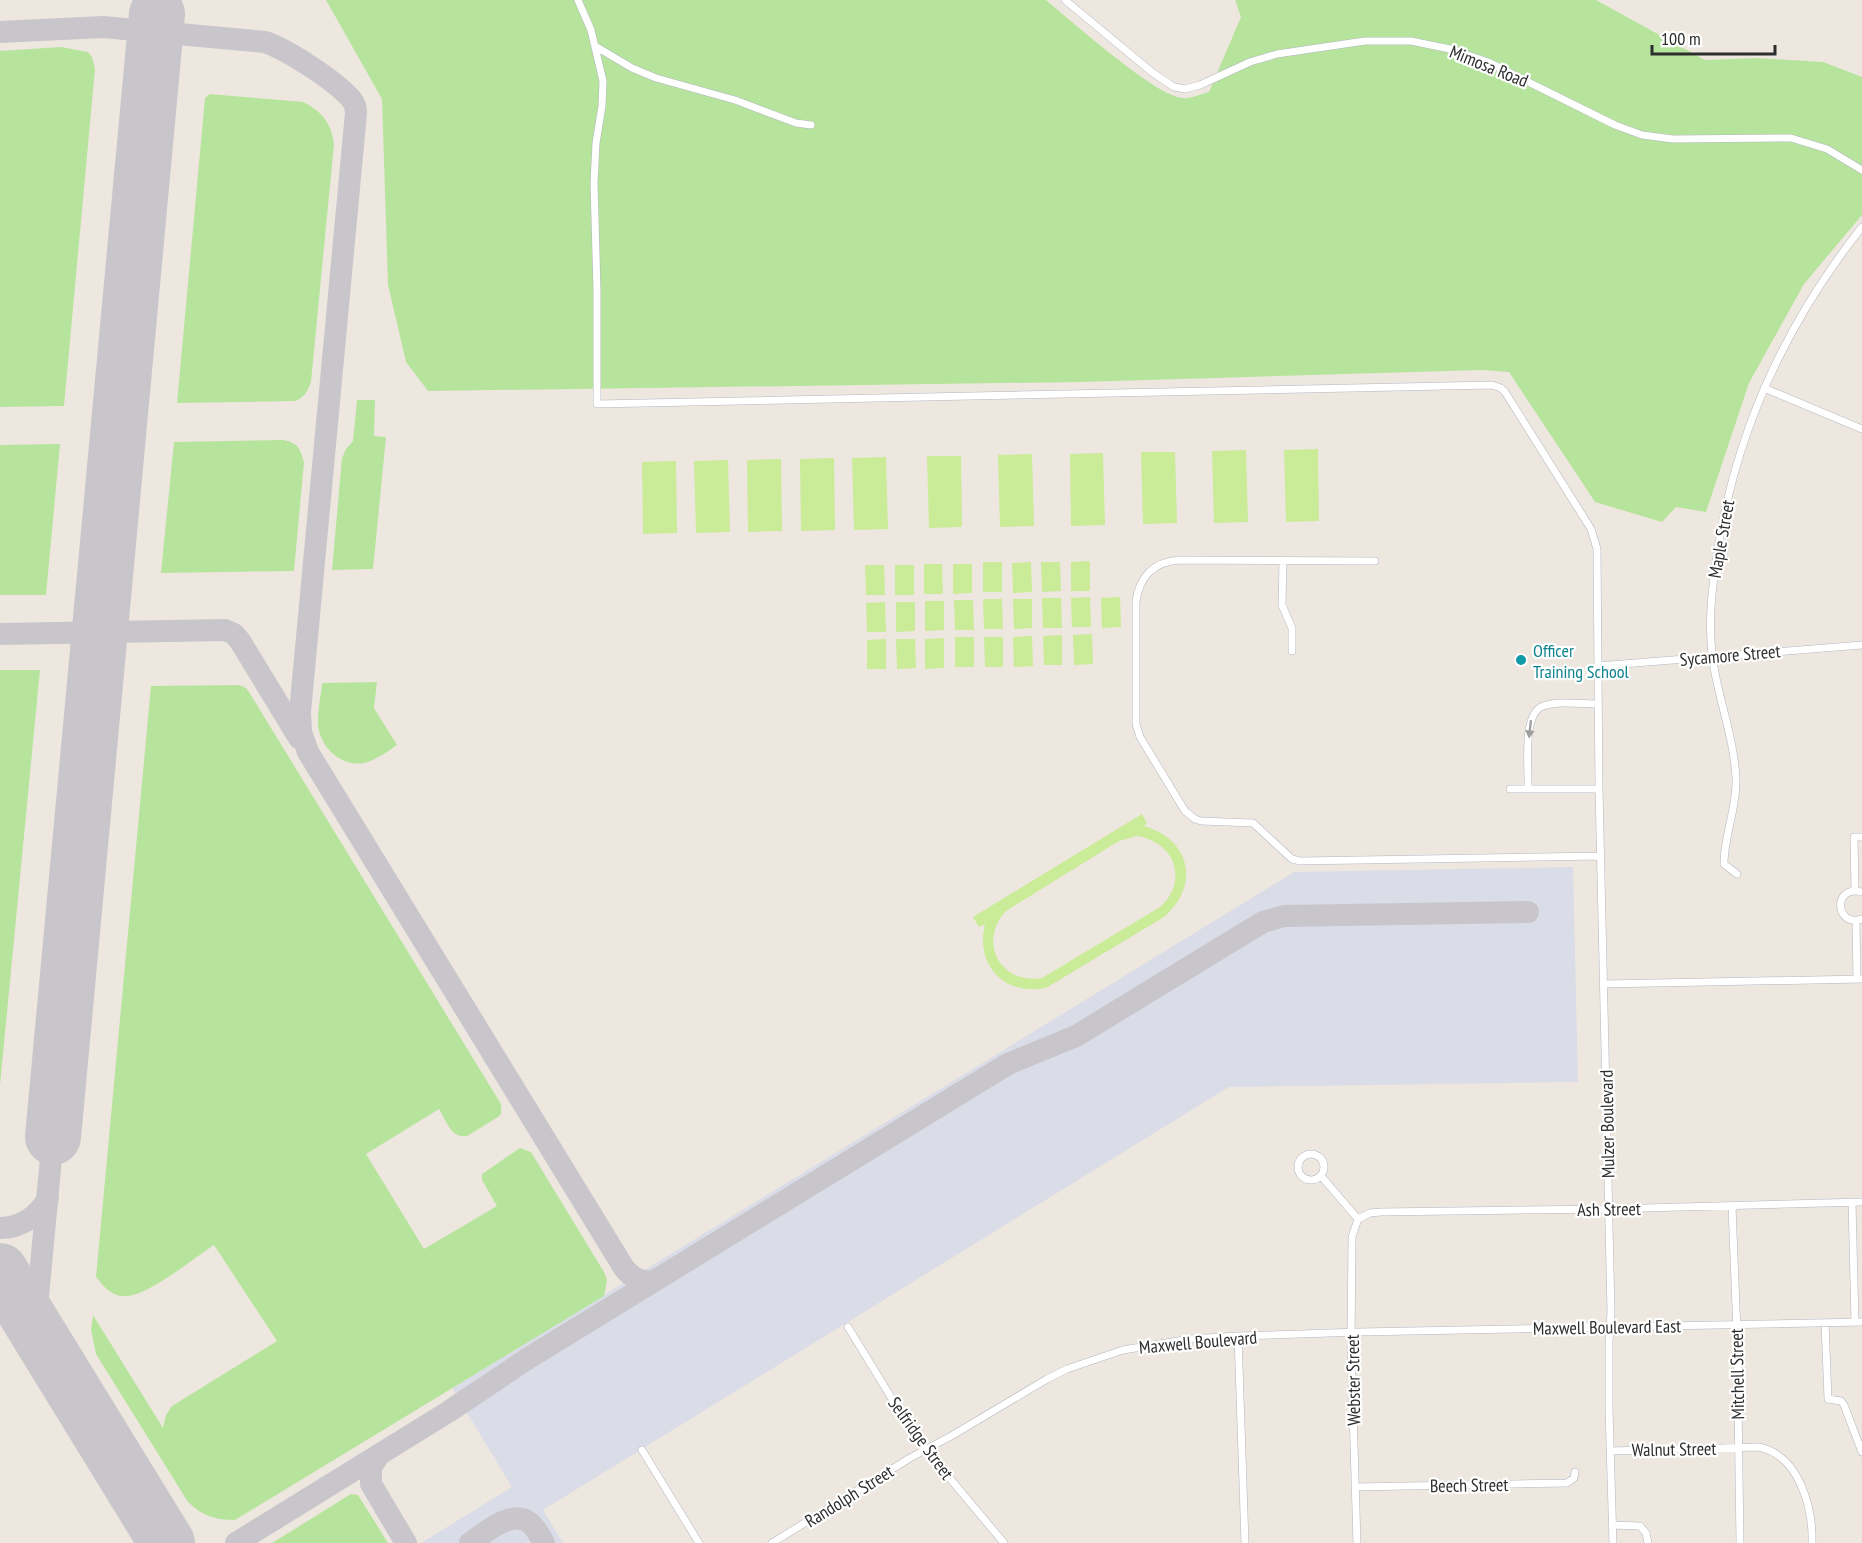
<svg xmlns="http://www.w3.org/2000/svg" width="1862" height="1543" font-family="'PT Sans Narrow',sans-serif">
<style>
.airport{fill:#dadde7}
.green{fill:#b7e49c}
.pitch{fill:#caeb98;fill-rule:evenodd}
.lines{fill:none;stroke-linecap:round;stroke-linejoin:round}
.taxiway{stroke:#c8c6cb;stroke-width:22}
.runway{stroke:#c8c6cb;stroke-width:56}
.minor-casing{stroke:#b3b6c0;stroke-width:8}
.minor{stroke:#fff;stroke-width:7}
.oneway{fill:#a0a0a0}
.culture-dot{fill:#0f9aa8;stroke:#fff;stroke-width:2}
.labels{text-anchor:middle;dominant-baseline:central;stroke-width:4.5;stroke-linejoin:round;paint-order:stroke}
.street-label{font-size:18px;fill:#2d2d2d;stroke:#fff}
.culture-label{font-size:18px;fill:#0d838f;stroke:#fff;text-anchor:start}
</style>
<rect width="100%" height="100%" fill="#eee7df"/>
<path class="airport" d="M 1573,867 L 1578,1082 L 1229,1087 L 543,1510 L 563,1543 L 421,1543 L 512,1487 L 452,1388 L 1294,872 Z"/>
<path class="green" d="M 326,0 L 1046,0 C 1070,20 1156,96 1182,98 C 1190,99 1201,94 1209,92 L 1241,17 L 1235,0 L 1596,0 L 1705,60 L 1756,58 L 1823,62 L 1862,77 L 1862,215 L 1804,284 L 1749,383 L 1706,512 L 1676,507 L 1662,522 L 1595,502 L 1509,372 L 1482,370 L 1081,382 L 428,391 L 406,362 L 388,285 L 382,99 Z
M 61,47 L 88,52 L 92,57 L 95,69 L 64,406 L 0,407 L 0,51 Z
M 210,94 L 303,102 C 322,111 331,123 334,144 L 311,382 C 307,392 305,397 295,401 L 177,403 L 205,98 Z
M 357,400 L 375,400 L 374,436 L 386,437 L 373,569 L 332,570 L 342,458 L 346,449 L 353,441 Z
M 283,440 C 299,443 300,449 304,462 L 294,571 L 161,573 L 174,442 Z
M 60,444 L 46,595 L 0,595 L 0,445 Z
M 0,670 L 40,670 L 0,1085 Z
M 377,682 L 374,708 L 397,745 C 387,752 376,760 364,763 C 341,767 321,748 318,726 C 317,712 321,697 322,683 Z
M 239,685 L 246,688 L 249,692 L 501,1104 L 501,1114 L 498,1117 L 467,1136 C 451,1139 446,1120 439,1109 L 366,1154 L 424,1249 L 497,1206 L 482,1180 L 482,1174 L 520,1148 L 531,1152 L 604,1272 L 607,1280 L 604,1296 L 235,1520 C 216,1520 202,1516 188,1502 L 96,1354 L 91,1330 L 93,1315 L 163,1428 L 166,1415 L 172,1406 L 277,1341 L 214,1245 C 194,1258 148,1296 126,1296 C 112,1297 104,1287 96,1277 L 151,686 Z
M 351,1494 L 358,1495 L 388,1543 L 272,1543 Z"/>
<path class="pitch" d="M 1318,449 L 1319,521 L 1286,522 L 1284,450 Z
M 1246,450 L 1248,522 L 1214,523 L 1212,451 Z
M 1141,452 L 1175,452 L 1177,523 L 1143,524 Z
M 1103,453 L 1105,525 L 1071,526 L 1070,454 Z
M 1032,454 L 1034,526 L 1000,527 L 998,455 Z
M 927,456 L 961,456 L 962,527 L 929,528 Z
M 886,457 L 888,529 L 854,530 L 852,458 Z
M 834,458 L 835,530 L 801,531 L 800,459 Z
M 781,459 L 782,531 L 748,532 L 747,460 Z
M 728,460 L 730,532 L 696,533 L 694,461 Z
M 676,461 L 677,533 L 643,534 L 642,462 Z
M 1090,561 L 1090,591 L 1071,591 L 1071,562 Z
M 983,562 L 1002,562 L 1002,592 L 983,592 Z
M 1031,562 L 1032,592 L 1013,593 L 1012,563 Z
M 1041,562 L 1060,562 L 1061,591 L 1042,592 Z
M 924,564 L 942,564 L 943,594 L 924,594 Z
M 953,564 L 972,564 L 972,593 L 953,594 Z
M 865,565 L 884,565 L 885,595 L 866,595 Z
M 895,565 L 914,565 L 914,595 L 895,595 Z
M 1090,597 L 1091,627 L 1072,627 L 1071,598 Z
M 1120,597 L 1121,627 L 1102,628 L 1101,598 Z
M 1042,598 L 1061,598 L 1062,628 L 1043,628 Z
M 983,599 L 1002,599 L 1003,629 L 984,629 Z
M 1013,599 L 1032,599 L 1032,628 L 1014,629 Z
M 954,600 L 973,600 L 974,630 L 955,630 Z
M 925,601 L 944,601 L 944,630 L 925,631 Z
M 885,602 L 886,632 L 867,632 L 866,603 Z
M 896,602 L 915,602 L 915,631 L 896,632 Z
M 1092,634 L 1093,664 L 1074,665 L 1073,635 Z
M 1062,635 L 1062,665 L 1044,665 L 1043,636 Z
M 1032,636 L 1033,666 L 1014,667 L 1013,637 Z
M 955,637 L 974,637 L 974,667 L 955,667 Z
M 984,637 L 1003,637 L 1003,667 L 985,667 Z
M 944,638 L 944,668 L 925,669 L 925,639 Z
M 886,639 L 886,669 L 867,669 L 867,640 Z
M 896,639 L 915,639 L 916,668 L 897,669 Z
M 1142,814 L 1147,823 L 1144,826 C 1190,839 1201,885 1164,917 L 1046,988 C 1004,996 975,965 985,924 L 979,927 L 973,917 ZM 1137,836 C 1175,842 1189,881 1160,907 L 1042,978 C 1001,985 977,942 1006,911 L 1119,841 Z"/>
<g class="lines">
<path class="taxiway" d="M 0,32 L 103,27 L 265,42 C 288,50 336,81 352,100 C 355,104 356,108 356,113 L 300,712 L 301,732 L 308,752 L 624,1268 C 631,1277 641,1283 653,1281
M 0,634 L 225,630 L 234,634 L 240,641 L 299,738
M 0,1228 C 21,1228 38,1216 48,1198
M 35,1328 L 53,1137
M 380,1454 L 371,1467 L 371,1484 L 406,1543
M 236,1543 L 448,1412 L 527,1359 L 1008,1064 L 1076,1036 L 1263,922 L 1284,916 L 1528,912
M 470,1543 C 485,1533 512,1508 530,1523 C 536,1528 540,1536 544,1543"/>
<path class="runway" d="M 53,1137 L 157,14
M 0,1271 L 167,1543"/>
<defs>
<path id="minor" d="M 578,0 L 591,30 L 603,81 L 602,106 L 596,143 L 594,183 L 597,290 L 597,404 L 1492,385 L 1501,388 L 1505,392 L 1591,529 L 1597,549 L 1599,789 L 1611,1312 L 1609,1342 L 1609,1409 L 1613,1543
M 1065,0 L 1153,73 L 1174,87 L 1185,89 L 1200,85 L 1250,62 L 1277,54 L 1365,41 L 1411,41 L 1450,49 L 1488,62 L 1615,125 L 1642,135 L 1673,139 L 1791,138 L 1827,149 L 1862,170
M 595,46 L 632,68 L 656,78 L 735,100 L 796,123 L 811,125
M 1764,388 L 1862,429
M 1283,561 L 1282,605 L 1292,628 L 1292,651
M 1375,561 L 1179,560 C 1153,562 1139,577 1136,602 L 1136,724 L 1140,737 L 1185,811 L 1195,819 L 1201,821 L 1253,823 L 1292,859 L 1300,861 L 1601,856
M 1597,666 L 1862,645
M 1510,789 L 1599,789
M 1528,789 C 1529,769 1522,717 1541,707 C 1554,700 1583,704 1598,704
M 1737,874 L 1724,864 C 1724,836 1737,808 1736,779 C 1734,732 1713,687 1711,641 C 1709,612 1713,583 1717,555 C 1735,433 1786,323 1862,227
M 1855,890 L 1854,837 L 1862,837
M 1862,892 C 1832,884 1835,928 1862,919
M 1856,921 L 1857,979
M 1604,984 L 1862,979
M1298 1167a13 13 0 1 1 26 0a13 13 0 1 1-26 0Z
M 1321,1176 L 1358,1219
M 1852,1202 L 1855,1322
M 1732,1206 L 1737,1333 L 1740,1543
M 1358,1219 L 1370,1213 L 1381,1212 L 1609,1209 L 1862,1202
M 1825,1323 L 1828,1399 L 1841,1401 L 1844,1405 L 1862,1452
M 848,1327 L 916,1438 L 1004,1543
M 1238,1336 L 1245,1543
M 642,1450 L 699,1543
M 1610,1451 L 1758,1447 C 1799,1454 1813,1508 1812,1543
M 1355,1487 L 1567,1483 L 1574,1478 L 1575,1472
M 1612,1525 L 1640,1526 L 1646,1533 L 1648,1543
M 772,1543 L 910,1458 L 953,1435 L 1047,1379 L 1067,1369 L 1123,1350 L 1190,1339 L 1238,1336 L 1360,1332 L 1862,1322
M 1357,1543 L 1351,1344 L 1352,1237 L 1358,1219"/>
</defs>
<use href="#minor" class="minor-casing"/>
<use href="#minor" class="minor"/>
</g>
<defs><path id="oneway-solid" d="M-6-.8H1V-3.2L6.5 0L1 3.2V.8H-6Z" transform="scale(1.5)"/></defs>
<use class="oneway" href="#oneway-solid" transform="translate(1530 729) rotate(96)"/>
<circle class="culture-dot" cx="1521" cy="660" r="6"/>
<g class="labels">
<g class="street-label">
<text transform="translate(1489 66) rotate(22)">Mimosa Road</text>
<text transform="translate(1721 539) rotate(-80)">Maple Street</text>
<text transform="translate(1730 655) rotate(-5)">Sycamore Street</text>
<text transform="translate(1607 1124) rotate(-91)">Mulzer Boulevard</text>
<text transform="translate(1609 1209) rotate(-1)">Ash Street</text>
<text transform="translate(1607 1327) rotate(-1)">Maxwell Boulevard East</text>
<text transform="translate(1198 1342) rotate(-5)">Maxwell Boulevard</text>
<text transform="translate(1737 1374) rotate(-91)">Mitchell Street</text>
<text transform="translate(1353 1380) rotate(-91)">Webster Street</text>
<text transform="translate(921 1438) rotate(54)">Selfridge Street</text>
<text transform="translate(1674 1449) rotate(-1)">Walnut Street</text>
<text transform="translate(1469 1485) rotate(-1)">Beech Street</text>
<text transform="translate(849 1496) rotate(-32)">Randolph Street</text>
</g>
<g class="culture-label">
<text x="1533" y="650">Officer<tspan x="1533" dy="21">Training School</tspan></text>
</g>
</g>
<path d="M1652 45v9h123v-9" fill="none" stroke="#2d2d2d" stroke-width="3"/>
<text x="1661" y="45" font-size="18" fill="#2d2d2d" stroke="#ffffff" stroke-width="4.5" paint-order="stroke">100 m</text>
</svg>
